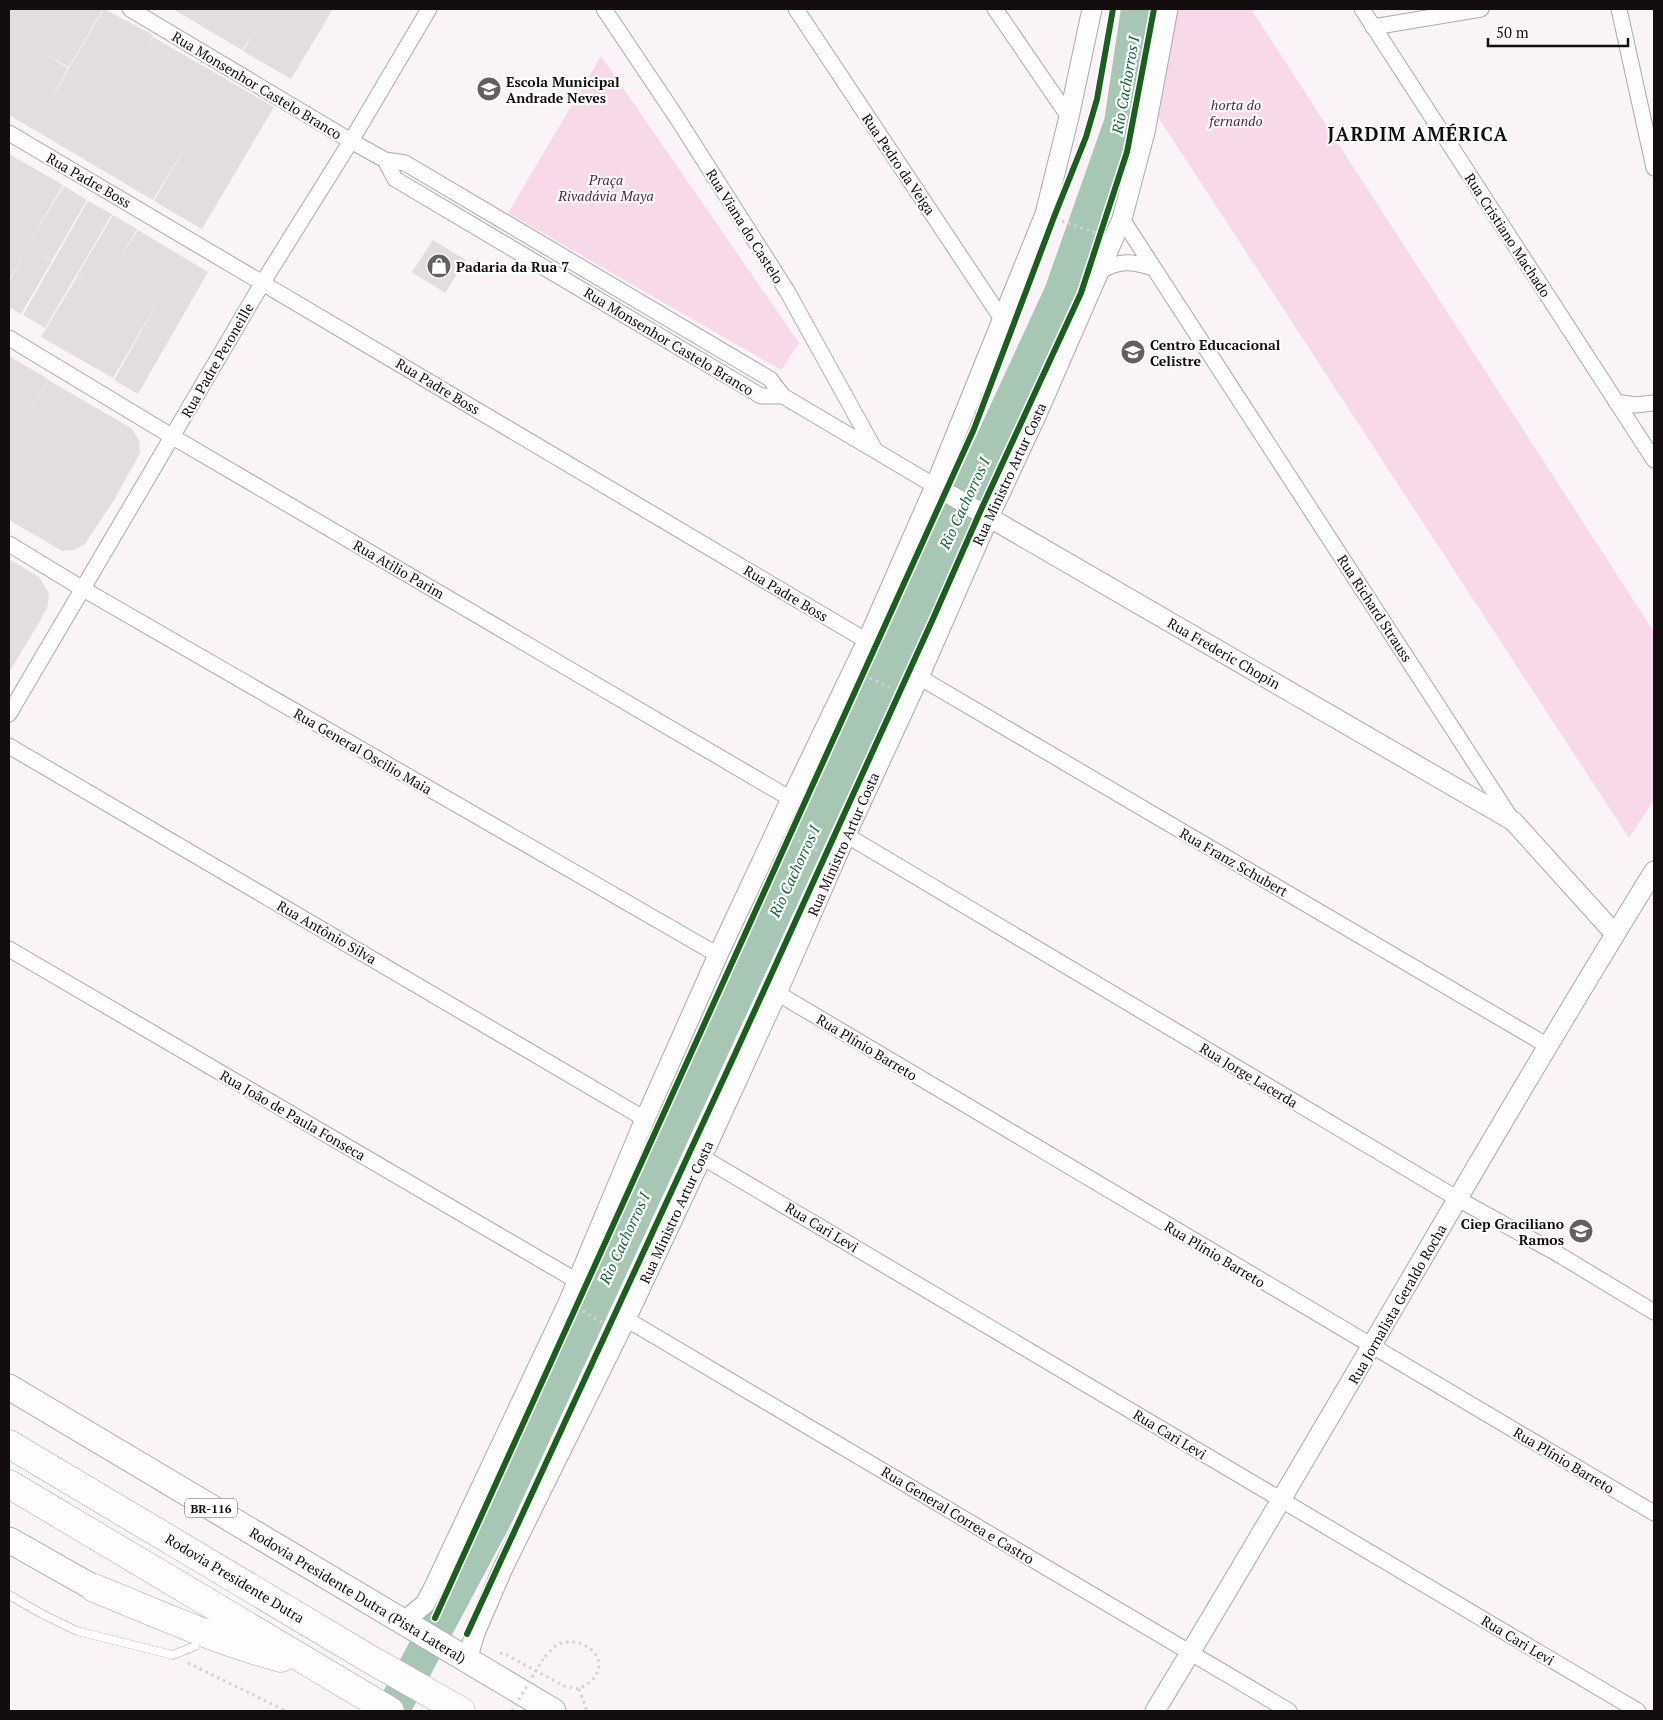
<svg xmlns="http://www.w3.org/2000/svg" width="1663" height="1720" font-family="'PT Serif',serif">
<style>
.green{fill:#f7d9ea}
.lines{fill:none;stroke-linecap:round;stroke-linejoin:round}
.river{stroke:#a7c6b3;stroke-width:34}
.building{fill:#e3dce0}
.service-casing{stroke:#aea7ab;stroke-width:9}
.minor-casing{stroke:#aea7ab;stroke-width:17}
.tertiary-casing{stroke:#aea7ab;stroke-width:21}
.trunk-casing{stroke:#aea7ab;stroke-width:27}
.motorway-casing{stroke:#aea7ab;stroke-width:29}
.path{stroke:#d3d1d2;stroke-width:3;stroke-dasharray:2.5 4;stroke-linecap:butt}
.service{stroke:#fefdfe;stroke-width:8}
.minor{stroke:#fefdfe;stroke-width:15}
.tertiary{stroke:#fefdfe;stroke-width:19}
.trunk{stroke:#fefdfe;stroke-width:25}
.motorway{stroke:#fefdfe;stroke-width:28}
.path-bridge{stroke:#d3d1d2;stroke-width:3;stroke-dasharray:2.5 4;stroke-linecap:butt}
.cycleway-casing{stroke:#fff;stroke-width:9}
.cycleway{stroke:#1b5e20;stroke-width:6}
.labels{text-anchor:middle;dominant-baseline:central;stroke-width:4.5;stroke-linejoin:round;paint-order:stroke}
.shield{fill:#fff;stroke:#5a5658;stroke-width:1}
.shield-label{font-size:12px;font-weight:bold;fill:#130d10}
.poi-label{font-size:14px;font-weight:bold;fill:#130d10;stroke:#fff;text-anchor:start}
.street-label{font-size:14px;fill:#130d10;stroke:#fff}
.park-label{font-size:14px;font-style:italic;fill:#5a2146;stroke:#fff}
.water-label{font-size:15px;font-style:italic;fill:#14643f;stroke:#fff}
.district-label{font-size:19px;font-weight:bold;letter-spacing:1px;fill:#130d10;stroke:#fff}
</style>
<rect width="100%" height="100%" fill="#faf3f7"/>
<path class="green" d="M 1175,9 L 1251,9 L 1654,632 L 1654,800 L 1629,838 L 1156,114 Z
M 601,56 L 799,343 L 781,370 L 508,213 Z"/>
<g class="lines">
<path class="river" d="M 392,1711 L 496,1516 L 1061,293 L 1121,123 L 1138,9"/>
</g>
<path class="building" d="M 9,9 L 103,9 L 69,67 L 44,54 L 68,68 L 44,111 L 104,9 L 153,35 L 147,48 L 153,37 L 274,107 L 202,229 L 154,201 L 190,139 L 153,200 L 9,115 Z
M 173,9 L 333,9 L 291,79 L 243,51 L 255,31 L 242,50 Z
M 9,154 L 63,185 L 27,246 L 64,186 L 87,200 L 52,260 L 40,254 L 52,261 L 21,314 L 9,307 L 9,282 L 24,254 L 9,280 Z
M 88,201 L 112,214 L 45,328 L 23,315 Z
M 113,215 L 137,229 L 120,259 L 138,230 L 208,272 L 138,394 L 114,380 L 160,298 L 113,378 L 41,337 L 77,277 L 86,282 L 77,276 Z
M 433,240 L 466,260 L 445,293 L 412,272 Z
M 9,356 L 48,379 L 12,440 L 48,380 L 131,428 L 139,440 L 140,453 L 114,500 L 85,544 L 74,550 L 62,551 L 9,520 Z
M 9,559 L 39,577 L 49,593 L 48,605 L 40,621 L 9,672 Z"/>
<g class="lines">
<defs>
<path id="service" d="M 9,1595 L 42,1614 L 77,1631 L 173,1655 L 195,1646"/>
<path id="minor" d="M 130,9 L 351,141 L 385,160 L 405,163 L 770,379 L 783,396 L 935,486
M 604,9 L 677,118 L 787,291 L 875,450
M 796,9 L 1002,319
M 995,9 L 1069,117
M 1362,9 L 1654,460
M 1619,9 L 1654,168
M 1373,27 L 1481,9
M 9,133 L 867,641
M 385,160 L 395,179 L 761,396 L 783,396
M 1122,219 L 1512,820
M 1100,271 C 1120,260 1132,261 1153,268
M 9,338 L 173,437 L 791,799
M 1616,402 L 1635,405 L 1654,403
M 9,544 L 83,589 L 718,955
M 919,677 L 1548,1046
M 9,714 L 263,282 L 351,141 L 429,9
M 9,746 L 645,1119
M 846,835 L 1458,1199 L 1558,1254 L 1654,1312
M 9,949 L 577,1281
M 777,993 L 1654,1513
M 702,1157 L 1638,1711
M 626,1319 L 1289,1711"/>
<path id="tertiary" d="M 935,486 L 1513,821 L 1615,934
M 403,1622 L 425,1604 L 433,1589 L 568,1303 L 645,1119 L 718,955 L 791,799 L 867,641 L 935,486 L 1045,214 L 1069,117 L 1092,9
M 467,1660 L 475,1633 L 503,1568 L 626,1319 L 702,1157 L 777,993 L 846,835 L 919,677 L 989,517 L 1037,414 L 1122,219 L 1145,132 L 1168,9
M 1155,1711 C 1324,1433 1483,1148 1654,871"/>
<path id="trunk" d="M 9,1387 L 553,1711
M 9,1540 L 94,1588"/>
<path id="motorway" d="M 9,1444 L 368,1658 L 461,1711
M 9,1484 L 390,1711
M 94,1588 C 156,1613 217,1641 281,1658"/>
</defs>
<use href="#service" class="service-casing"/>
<use href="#minor" class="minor-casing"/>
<use href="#tertiary" class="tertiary-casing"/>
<use href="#trunk" class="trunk-casing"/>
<use href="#motorway" class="motorway-casing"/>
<path class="path" d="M 1062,221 L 1096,233
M 870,678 L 893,689
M 792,837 L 820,852
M 583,1311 L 603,1323
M 500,1653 L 505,1654 L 564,1686 L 579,1689 C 583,1686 589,1684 592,1680 C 613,1658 581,1633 557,1645 C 552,1648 547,1655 543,1659
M 188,1663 L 286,1711
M 579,1689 L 587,1711"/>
<use href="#service" class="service"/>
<use href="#minor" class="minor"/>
<use href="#tertiary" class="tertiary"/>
<use href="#trunk" class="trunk"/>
<use href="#motorway" class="motorway"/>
<path class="path-bridge" d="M 512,1711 L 543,1659"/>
<defs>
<path id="cycleway" d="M 435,1618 L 974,429 L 1054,217 L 1086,137 L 1097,99 L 1113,9
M 467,1634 L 735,1054 L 932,621 L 980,512 L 1081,293 L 1127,152 L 1154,9"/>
</defs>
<use href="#cycleway" class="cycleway-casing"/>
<use href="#cycleway" class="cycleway"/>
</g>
<defs>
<symbol id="school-disc" viewBox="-11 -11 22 22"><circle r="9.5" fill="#645e61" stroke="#fff"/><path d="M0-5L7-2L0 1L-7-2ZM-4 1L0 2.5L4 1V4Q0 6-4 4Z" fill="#fff"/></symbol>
<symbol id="shop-disc" viewBox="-11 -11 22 22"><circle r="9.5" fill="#645e61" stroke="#fff"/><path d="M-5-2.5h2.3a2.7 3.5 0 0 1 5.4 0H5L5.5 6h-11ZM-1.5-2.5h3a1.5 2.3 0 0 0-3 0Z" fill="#fff"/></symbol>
</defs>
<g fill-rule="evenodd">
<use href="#school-disc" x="475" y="75" width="28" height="28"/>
<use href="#shop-disc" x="425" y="252" width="28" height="28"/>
<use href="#school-disc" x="1119" y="338" width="28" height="28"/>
<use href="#school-disc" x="1567" y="1217" width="28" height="28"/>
</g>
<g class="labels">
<rect class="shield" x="185" y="1498.5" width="52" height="19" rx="4"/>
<g class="shield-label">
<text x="211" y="1508">BR-116</text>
</g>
<g class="poi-label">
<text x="506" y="81">Escola Municipal<tspan x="506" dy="16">Andrade Neves</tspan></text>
<text x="456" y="266">Padaria da Rua 7</text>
<text x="1150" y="344">Centro Educacional<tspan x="1150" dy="16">Celistre</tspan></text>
<text x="1564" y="1223" text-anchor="end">Ciep Graciliano<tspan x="1564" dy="16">Ramos</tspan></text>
</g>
<g class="street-label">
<text transform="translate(257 85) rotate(31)">Rua Monsenhor Castelo Branco</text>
<text transform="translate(899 164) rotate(56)">Rua Pedro da Veiga</text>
<text transform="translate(89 180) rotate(30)">Rua Padre Boss</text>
<text transform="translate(745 226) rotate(58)">Rua Viana do Castelo</text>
<text transform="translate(1508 235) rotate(57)">Rua Cristiano Machado</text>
<text transform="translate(669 341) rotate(31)">Rua Monsenhor Castelo Branco</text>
<text transform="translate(217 360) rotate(-60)">Rua Padre Peroneille</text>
<text transform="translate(438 386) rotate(31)">Rua Padre Boss</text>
<text transform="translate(1009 474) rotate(-65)">Rua Ministro Artur Costa</text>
<text transform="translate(399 569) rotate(30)">Rua Atilio Parim</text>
<text transform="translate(786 593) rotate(31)">Rua Padre Boss</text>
<text transform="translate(1375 608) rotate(57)">Rua Richard Strauss</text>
<text transform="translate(1224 653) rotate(30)">Rua Frederic Chopin</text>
<text transform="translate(363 751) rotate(30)">Rua General Oscilio Maia</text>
<text transform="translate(843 844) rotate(-66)">Rua Ministro Artur Costa</text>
<text transform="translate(1234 862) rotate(30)">Rua Franz Schubert</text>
<text transform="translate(327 932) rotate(30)">Rua Antônio Silva</text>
<text transform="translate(867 1047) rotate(31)">Rua Plínio Barreto</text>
<text transform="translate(1249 1075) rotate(31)">Rua Jorge Lacerda</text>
<text transform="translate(293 1115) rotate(30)">Rua João de Paula Fonseca</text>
<text transform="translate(676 1212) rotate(-65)">Rua Ministro Artur Costa</text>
<text transform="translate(822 1227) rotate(31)">Rua Cari Levi</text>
<text transform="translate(1215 1254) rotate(31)">Rua Plínio Barreto</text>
<text transform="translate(1397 1304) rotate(-60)">Rua Jornalista Geraldo Rocha</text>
<text transform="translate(1170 1434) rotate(31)">Rua Cari Levi</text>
<text transform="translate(1564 1460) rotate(31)">Rua Plínio Barreto</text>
<text transform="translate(958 1515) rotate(31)">Rua General Correa e Castro</text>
<text transform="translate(235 1578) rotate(31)">Rodovia Presidente Dutra</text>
<text transform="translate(358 1595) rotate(31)">Rodovia Presidente Dutra (Pista Lateral)</text>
<text transform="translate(1518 1640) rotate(31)">Rua Cari Levi</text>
</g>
<g class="park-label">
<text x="1236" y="104">horta do<tspan x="1236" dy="16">fernando</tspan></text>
<text x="606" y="179">Praça<tspan x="606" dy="16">Rivadávia Maya</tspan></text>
</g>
<g class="water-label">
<text transform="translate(1125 85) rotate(-80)">Rio Cachorros I</text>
<text transform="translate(964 503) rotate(-65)">Rio Cachorros I</text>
<text transform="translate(794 871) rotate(-65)">Rio Cachorros I</text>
<text transform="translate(624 1238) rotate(-65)">Rio Cachorros I</text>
</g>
<g class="district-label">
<text x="1418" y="133">JARDIM AMÉRICA</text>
</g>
</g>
<rect width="1663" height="1720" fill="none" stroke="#130d10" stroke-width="20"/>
<path d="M1488 38v8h140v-8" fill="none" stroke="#130d10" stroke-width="2.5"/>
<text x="1496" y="38" font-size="15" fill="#130d10" stroke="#ffffff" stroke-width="4" paint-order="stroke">50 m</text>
</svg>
